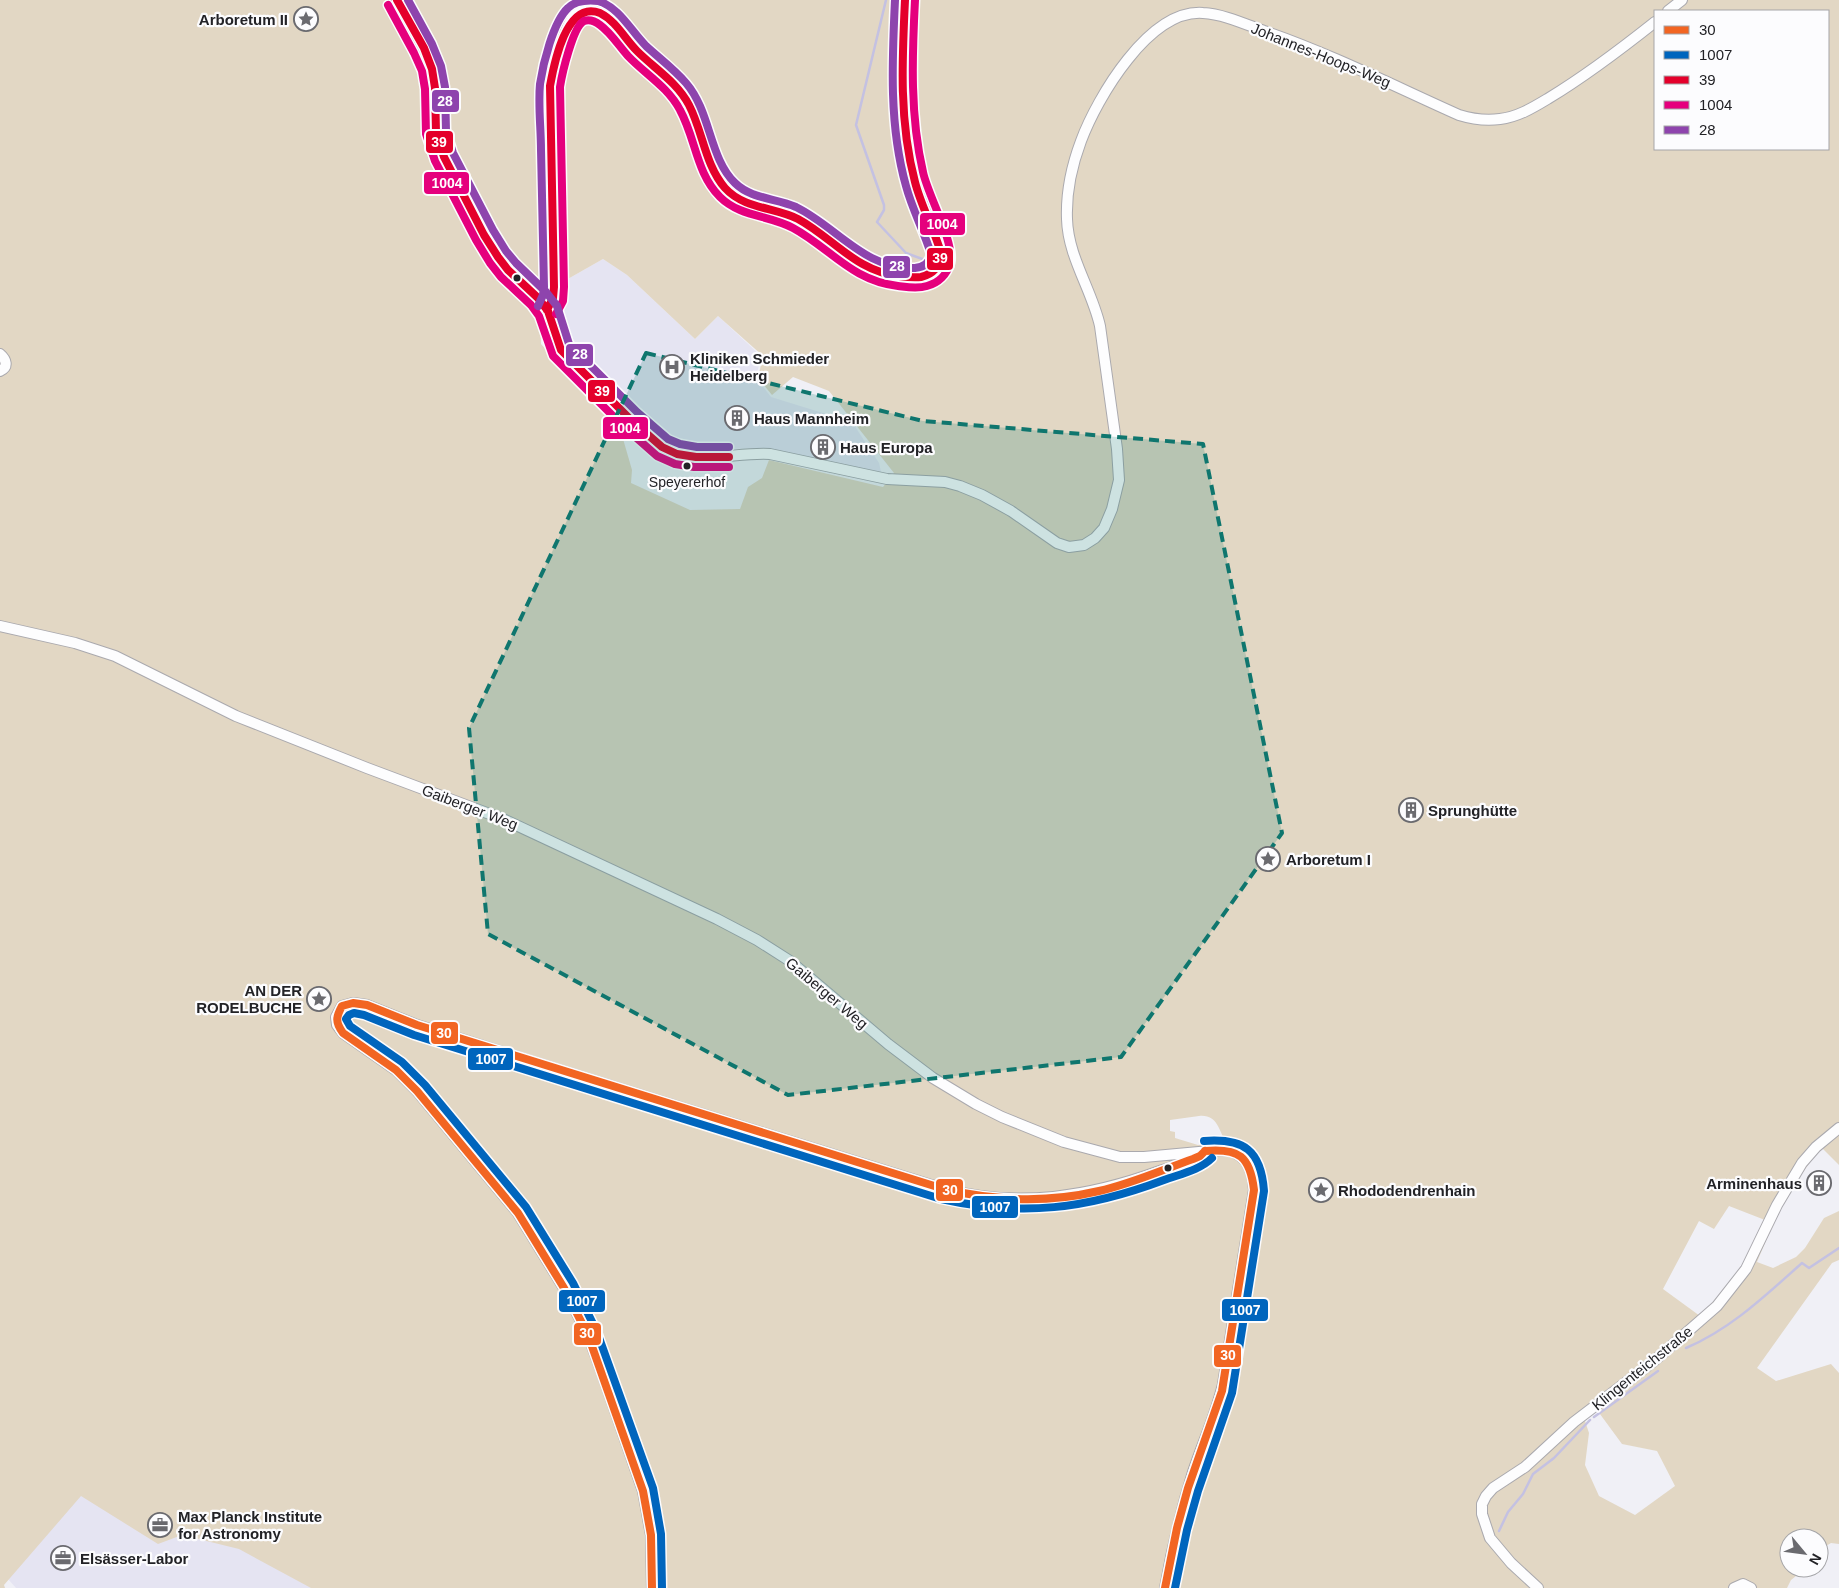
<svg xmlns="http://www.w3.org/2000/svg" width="1839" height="1588" font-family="Helvetica,sans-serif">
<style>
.built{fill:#e5e4f2}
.green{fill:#e2d7c4;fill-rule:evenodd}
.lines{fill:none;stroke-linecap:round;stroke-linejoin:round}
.stream{stroke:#c4c1e2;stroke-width:2.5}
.minor-casing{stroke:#aaa9ae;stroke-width:12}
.minor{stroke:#fdfdfe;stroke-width:10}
.bus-1-casing{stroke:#fcfcfe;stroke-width:11}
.bus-2-casing{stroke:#fcfcfe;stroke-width:11}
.bus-3-casing{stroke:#fcfcfe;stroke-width:11}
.bus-4-casing{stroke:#fcfcfe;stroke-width:11}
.bus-5-casing{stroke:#fcfcfe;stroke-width:11}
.bus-1{stroke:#f26522;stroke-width:8}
.bus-2{stroke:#0065bd;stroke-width:8}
.bus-3{stroke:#e4002b;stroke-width:8}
.bus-4{stroke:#e5007d;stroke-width:8}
.bus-5{stroke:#8e44ad;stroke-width:8}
.marked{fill:#0f766e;fill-opacity:0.2;stroke:#0f766e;stroke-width:4;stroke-dasharray:10 6;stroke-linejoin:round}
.bus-dot{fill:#222226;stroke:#fcfcfe;stroke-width:2}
.labels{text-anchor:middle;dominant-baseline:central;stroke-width:4.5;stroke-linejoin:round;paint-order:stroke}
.bus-label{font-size:14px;fill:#222226;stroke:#fcfcfe}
.poi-label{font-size:15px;font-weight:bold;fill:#222226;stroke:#fcfcfe;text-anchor:start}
.street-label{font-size:15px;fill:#222226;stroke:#fcfcfe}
.line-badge{stroke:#fcfcfe;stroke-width:2}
.badge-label{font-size:14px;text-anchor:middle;font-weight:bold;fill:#fff}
</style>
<rect width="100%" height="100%" fill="#f0f0f6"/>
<path class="built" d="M 603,259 L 627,275 L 695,339 L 718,316 L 761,356 L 756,378 L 771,397 L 852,422 L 879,463 L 881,472 L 764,448 L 694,450 L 676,447 L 661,439 L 572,354 L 564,344 L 560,334 L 558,325 L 559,284 Z
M 138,1416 L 329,1588 L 16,1588 L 0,1570 Z"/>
<path class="green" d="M 0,0 L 1839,0 L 1839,1165 L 1822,1148 C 1792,1181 1774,1221 1757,1262 L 1773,1268 L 1796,1257 L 1805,1248 L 1824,1218 L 1839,1211 L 1839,1260 L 1832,1263 L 1757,1368 L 1776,1381 L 1831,1364 L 1839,1373 L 1839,1544 L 1831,1543 L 1819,1550 L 1819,1538 L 1789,1538 L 1789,1568 L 1806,1568 L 1791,1580 L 1787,1588 L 311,1588 L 239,1549 L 182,1535 L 158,1544 L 81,1496 L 4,1585 L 5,1588 L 0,1588 ZM 576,1 L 582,1 L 590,5 L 649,56 L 703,125 L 715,167 L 727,185 L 717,193 L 715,181 L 709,173 L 685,105 L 668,83 L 601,18 L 594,16 L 585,16 L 579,18 L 574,23 L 554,80 L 559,284 L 603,259 L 627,275 L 695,339 L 718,316 L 763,356 L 758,378 L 772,395 L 793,377 L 829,391 L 894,473 L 883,487 L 769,460 L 762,478 L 748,487 L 740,509 L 690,510 L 631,483 L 632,470 L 617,418 L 576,383 L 541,344 L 540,320 L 496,269 L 472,222 L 503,258 L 543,297 L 547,295 L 549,287 L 552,63 L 567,19 L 568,10 L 571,4 ZM 1655,11 L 1828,11 L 1828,149 L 1655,149 ZM 1199,1116 C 1217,1114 1219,1130 1226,1143 L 1198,1145 L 1175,1138 L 1175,1132 L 1170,1131 L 1170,1120 ZM 1729,1206 L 1765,1220 L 1739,1273 L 1700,1316 L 1663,1289 L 1699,1221 L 1714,1229 ZM 1597,1410 L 1622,1444 L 1657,1451 L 1675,1486 L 1635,1515 L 1599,1496 L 1585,1465 L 1589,1433 L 1585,1421 Z"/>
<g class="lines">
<path class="stream" d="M 886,0 L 856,125 L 884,205 L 884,210 L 877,222 L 906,253 L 936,264
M 1686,1348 C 1731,1329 1766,1295 1802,1263 L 1809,1268 L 1839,1248
M 1594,1417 L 1658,1371
M 1499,1531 L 1508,1512 L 1523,1494 L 1533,1474 L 1554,1458 L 1590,1420"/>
<defs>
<path id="minor" d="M 397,0 C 410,24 429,51 434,78 C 437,99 431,122 438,142 C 445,162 457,181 466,200 C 478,222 488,245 504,265 C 516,281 534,292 546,308 C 555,321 553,337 562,350 C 569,362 581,371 591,380 C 610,399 648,443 672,452 C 704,464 737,452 770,454 L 887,479 L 945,482 L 960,486 L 982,495 L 1011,511 L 1057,543 L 1069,547 L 1084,545 L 1095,538 L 1104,528 L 1112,509 L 1119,480 L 1117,449 L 1100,326 C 1092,290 1068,257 1067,219 C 1066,193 1072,165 1081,141 C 1097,98 1149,9 1203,13 C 1223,14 1245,24 1264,31 C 1331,54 1394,86 1459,115 C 1472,119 1485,121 1500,119 C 1518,117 1534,107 1549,98 C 1587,75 1621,49 1655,22
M 1668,11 L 1682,0
M 547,310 L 553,298 L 554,287 L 550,86 C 552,71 565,24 575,15 C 582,9 592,9 600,13 C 615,21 625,39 637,51 C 655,69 677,82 689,105 C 704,132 704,167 727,190 C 747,211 776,206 799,220 C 835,240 850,269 895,276 C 905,277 916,279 925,276 C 936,273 941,264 941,253 C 934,226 919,202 913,174 C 899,118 902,58 905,0
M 0,354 C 6,359 9,367 0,371
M 0,626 L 75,643 L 115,656 L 236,716 L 367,768 L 503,819 L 717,919 L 757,940 L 790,961 L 888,1044 L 933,1078 L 976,1104 L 1002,1117 L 1064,1142 L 1120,1157 L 1144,1157 L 1221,1150 C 1245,1150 1253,1169 1254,1190 L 1223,1384 C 1216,1414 1203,1442 1193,1472 C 1181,1510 1172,1549 1165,1588
M 652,1588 L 651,1535 L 643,1491 L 602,1373 L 588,1335 L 564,1288 L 518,1213 L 417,1091 L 396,1070 L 343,1033 L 337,1025 L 336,1017 L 342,1006 L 353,1003 L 367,1005 L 417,1025 L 521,1058 L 944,1189 C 1019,1208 1089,1197 1160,1171 C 1174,1166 1191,1162 1203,1154
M 1538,1588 L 1511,1563 L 1490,1538 L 1482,1514 L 1482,1504 L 1486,1496 L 1493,1488 L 1525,1467 L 1574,1422 L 1654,1361 L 1717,1306 L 1746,1269 L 1777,1205 L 1802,1163 L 1816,1147 L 1839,1128
M 1734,1588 L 1743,1584 L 1751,1588"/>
</defs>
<use href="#minor" class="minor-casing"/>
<use href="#minor" class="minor"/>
<defs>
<path id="bus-1" d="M 652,1588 L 651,1535 L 643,1491 L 588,1335 L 564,1288 L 518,1213 L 417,1091 L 396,1070 L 343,1033 C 335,1022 336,1017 342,1006 L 353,1003 L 367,1005 L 417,1025 L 944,1189 C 995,1201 1048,1203 1099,1191 C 1131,1184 1162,1170 1193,1159 L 1200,1156 L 1205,1151
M 1165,1588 L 1177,1528 L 1188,1488 L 1222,1391 L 1254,1190 C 1250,1156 1239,1148 1205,1151"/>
<path id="bus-2" d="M 662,1588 L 661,1534 L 653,1488 L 597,1332 L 573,1283 L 526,1207 L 425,1085 L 402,1062 L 350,1026 L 346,1019 L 349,1015 L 354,1013 L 364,1015 L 414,1035 L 941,1199 C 1022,1217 1087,1209 1164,1180 C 1180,1174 1200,1170 1212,1158
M 1175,1588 L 1187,1530 L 1198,1491 L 1232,1393 L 1264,1191 C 1261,1150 1244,1138 1204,1141"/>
<path id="bus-3" d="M 397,0 L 424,48 L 432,69 L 435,88 L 436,132 L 444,157 L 484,235 L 498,257 L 508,270 L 538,298 L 548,311 L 561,350 L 630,419 L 662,447 L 677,454 L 696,457 L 729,457
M 547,310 L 553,298 L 554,287 L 550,86 C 554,64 566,0 600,13 C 616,21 625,39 637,51 C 655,69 677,82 689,105 C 703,132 705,165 725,188 C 744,209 774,207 798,219 C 833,238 857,272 899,276 C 906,277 914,278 921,277 C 934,274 940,266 941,253 C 934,229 921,206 915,182 C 899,122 902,61 905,0"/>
<path id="bus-4" d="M 388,5 L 414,53 L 422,71 L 425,89 L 426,134 L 435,161 L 476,240 L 490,263 L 501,277 L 531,305 L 539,316 L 553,356 L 623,426 L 657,456 L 675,464 L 694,467 L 729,467
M 556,314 L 563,301 L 564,287 L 560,87 C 562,74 573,26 584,21 C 590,19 596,22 600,25 C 611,33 619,46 628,56 C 645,74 668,87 680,110 C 696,139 696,173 720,197 C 740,217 769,215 793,228 C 830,248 852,281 898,286 C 907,287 917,289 927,286 C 938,283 947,275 950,263 C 955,242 928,196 923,172 C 910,116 912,58 915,0"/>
<path id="bus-5" d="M 408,0 L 432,44 L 441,66 L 445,87 L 446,131 L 453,153 L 493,230 L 506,251 L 516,263 L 546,292 L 557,306 L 569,344 L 637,412 L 668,439 L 680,444 L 697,447 L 729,447
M 538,306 L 543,295 L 544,287 C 543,241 542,196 541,150 C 541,129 538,105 540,84 C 543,64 553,22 568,8 C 576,0 588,0 598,1 C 619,7 631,31 646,46 C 659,58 674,69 686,83 C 711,112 709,158 735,183 C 751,199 776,198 796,207 C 837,227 865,270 915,268 C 924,267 930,263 931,254 C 924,231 912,209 906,186 C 889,126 892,62 895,0"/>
</defs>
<use href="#bus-1" class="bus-1-casing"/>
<use href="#bus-2" class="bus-2-casing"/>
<use href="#bus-3" class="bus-3-casing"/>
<use href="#bus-4" class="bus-4-casing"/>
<use href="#bus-5" class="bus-5-casing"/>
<use href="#bus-1" class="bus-1"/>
<use href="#bus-2" class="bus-2"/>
<use href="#bus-3" class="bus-3"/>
<use href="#bus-4" class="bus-4"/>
<use href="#bus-5" class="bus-5"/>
</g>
<path class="marked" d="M 646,353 L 923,421 L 1203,444 L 1282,833 L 1121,1057 L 788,1095 L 488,934 L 469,728 Z"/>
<defs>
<symbol id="sight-ring" viewBox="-11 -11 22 22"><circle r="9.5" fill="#fcfcfe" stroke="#6a6a6f" stroke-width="1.5"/><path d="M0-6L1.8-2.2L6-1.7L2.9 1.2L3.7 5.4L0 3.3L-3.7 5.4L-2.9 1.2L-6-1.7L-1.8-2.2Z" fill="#6a6a6f"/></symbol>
<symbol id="hospital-ring" viewBox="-11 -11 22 22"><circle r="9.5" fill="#fcfcfe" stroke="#6a6a6f" stroke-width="1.5"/><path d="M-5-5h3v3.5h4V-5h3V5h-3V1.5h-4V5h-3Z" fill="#6a6a6f"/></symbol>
<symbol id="building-ring" viewBox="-11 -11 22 22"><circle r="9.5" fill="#fcfcfe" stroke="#6a6a6f" stroke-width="1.5"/><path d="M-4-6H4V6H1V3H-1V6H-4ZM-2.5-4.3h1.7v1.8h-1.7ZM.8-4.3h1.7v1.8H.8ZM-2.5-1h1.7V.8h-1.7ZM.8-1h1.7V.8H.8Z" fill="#6a6a6f"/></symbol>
<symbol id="office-ring" viewBox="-11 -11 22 22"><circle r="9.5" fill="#fcfcfe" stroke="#6a6a6f" stroke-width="1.5"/><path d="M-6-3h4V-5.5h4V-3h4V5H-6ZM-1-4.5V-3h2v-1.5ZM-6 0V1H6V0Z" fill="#6a6a6f"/></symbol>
</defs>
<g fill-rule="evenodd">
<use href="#sight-ring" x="292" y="5" width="28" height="28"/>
<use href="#hospital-ring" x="658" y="353" width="28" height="28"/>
<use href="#building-ring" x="723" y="404" width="28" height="28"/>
<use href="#building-ring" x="809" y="433" width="28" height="28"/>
<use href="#building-ring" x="1397" y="796" width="28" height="28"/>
<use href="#sight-ring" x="1254" y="845" width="28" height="28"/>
<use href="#sight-ring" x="305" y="985" width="28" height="28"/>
<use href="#building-ring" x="1805" y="1169" width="28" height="28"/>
<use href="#sight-ring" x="1307" y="1176" width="28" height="28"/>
<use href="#office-ring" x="146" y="1511" width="28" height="28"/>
<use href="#office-ring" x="49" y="1544" width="28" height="28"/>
</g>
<g class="bus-dot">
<circle cx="517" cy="278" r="4.5"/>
<circle cx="687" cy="466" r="4.5"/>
<circle cx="1168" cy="1168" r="4.5"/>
</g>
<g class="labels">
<g class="bus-label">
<text x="687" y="482">Speyererhof</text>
</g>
<g class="poi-label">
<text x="288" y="19" text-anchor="end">Arboretum II</text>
<text x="690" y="358">Kliniken Schmieder<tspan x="690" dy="17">Heidelberg</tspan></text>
<text x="754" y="418">Haus Mannheim</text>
<text x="840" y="447">Haus Europa</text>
<text x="1428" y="810">Sprunghütte</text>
<text x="1286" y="859">Arboretum I</text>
<text x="302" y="990" text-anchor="end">AN DER<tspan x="302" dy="17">RODELBUCHE</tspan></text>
<text x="1802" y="1183" text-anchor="end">Arminenhaus</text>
<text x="1338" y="1190">Rhododendrenhain</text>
<text x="178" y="1516">Max Planck Institute<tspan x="178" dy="17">for Astronomy</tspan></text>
<text x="80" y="1558">Elsässer-Labor</text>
</g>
<g class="street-label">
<text transform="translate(1321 55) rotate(22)">Johannes-Hoops-Weg</text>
<text transform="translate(470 807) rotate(21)">Gaiberger Weg</text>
<text transform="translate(827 993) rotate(40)">Gaiberger Weg</text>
<text transform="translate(1642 1368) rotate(-39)">Klingenteichstraße</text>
</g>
</g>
<g class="line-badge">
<rect x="431" y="89" width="29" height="24" rx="5" fill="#8e44ad"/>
<rect x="425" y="130" width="29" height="24" rx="5" fill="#e4002b"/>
<rect x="423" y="171" width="47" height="24" rx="5" fill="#e5007d"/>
<rect x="919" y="212" width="47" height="24" rx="5" fill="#e5007d"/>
<rect x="926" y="247" width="28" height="24" rx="5" fill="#e4002b"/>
<rect x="882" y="255" width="29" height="24" rx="5" fill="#8e44ad"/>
<rect x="565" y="343" width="29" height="24" rx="5" fill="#8e44ad"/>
<rect x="587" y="379" width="29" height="24" rx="5" fill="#e4002b"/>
<rect x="602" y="416" width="47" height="24" rx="5" fill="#e5007d"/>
<rect x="430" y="1021" width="29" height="24" rx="5" fill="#f26522"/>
<rect x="467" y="1047" width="47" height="24" rx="5" fill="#0065bd"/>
<rect x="935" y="1178" width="29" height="24" rx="5" fill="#f26522"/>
<rect x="971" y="1195" width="48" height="24" rx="5" fill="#0065bd"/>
<rect x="558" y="1289" width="48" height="24" rx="5" fill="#0065bd"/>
<rect x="1221" y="1298" width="48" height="24" rx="5" fill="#0065bd"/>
<rect x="573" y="1322" width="29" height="24" rx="5" fill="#f26522"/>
<rect x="1213" y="1344" width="29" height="24" rx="5" fill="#f26522"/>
</g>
<g class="badge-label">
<text x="445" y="106">28</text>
<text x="439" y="147">39</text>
<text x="447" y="188">1004</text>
<text x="942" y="229">1004</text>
<text x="940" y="263">39</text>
<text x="897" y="271">28</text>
<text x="580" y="359">28</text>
<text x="602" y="396">39</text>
<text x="625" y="433">1004</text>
<text x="444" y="1038">30</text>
<text x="491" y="1064">1007</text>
<text x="950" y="1195">30</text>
<text x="995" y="1212">1007</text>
<text x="582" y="1306">1007</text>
<text x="1245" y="1315">1007</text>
<text x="587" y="1338">30</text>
<text x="1228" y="1360">30</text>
</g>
<rect x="1654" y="10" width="175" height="140" fill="#fcfcfe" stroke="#a5a5a8"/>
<rect x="1664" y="26" width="25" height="8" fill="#f26522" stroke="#a5a5a8"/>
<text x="1699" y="35" font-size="15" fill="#222226">30</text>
<rect x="1664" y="51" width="25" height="8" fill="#0065bd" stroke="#a5a5a8"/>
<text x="1699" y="60" font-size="15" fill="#222226">1007</text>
<rect x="1664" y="76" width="25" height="8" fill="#e4002b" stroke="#a5a5a8"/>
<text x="1699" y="85" font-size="15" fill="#222226">39</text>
<rect x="1664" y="101" width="25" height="8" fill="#e5007d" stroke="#a5a5a8"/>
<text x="1699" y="110" font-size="15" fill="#222226">1004</text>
<rect x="1664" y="126" width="25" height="8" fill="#8e44ad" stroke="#a5a5a8"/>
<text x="1699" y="135" font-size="15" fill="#222226">28</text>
<g transform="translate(1804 1553) rotate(119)"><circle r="24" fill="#fcfcfe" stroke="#a5a5a8"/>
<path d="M0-4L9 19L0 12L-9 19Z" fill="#6a6a6f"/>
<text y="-8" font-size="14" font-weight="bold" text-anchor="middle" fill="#222226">N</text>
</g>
</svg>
